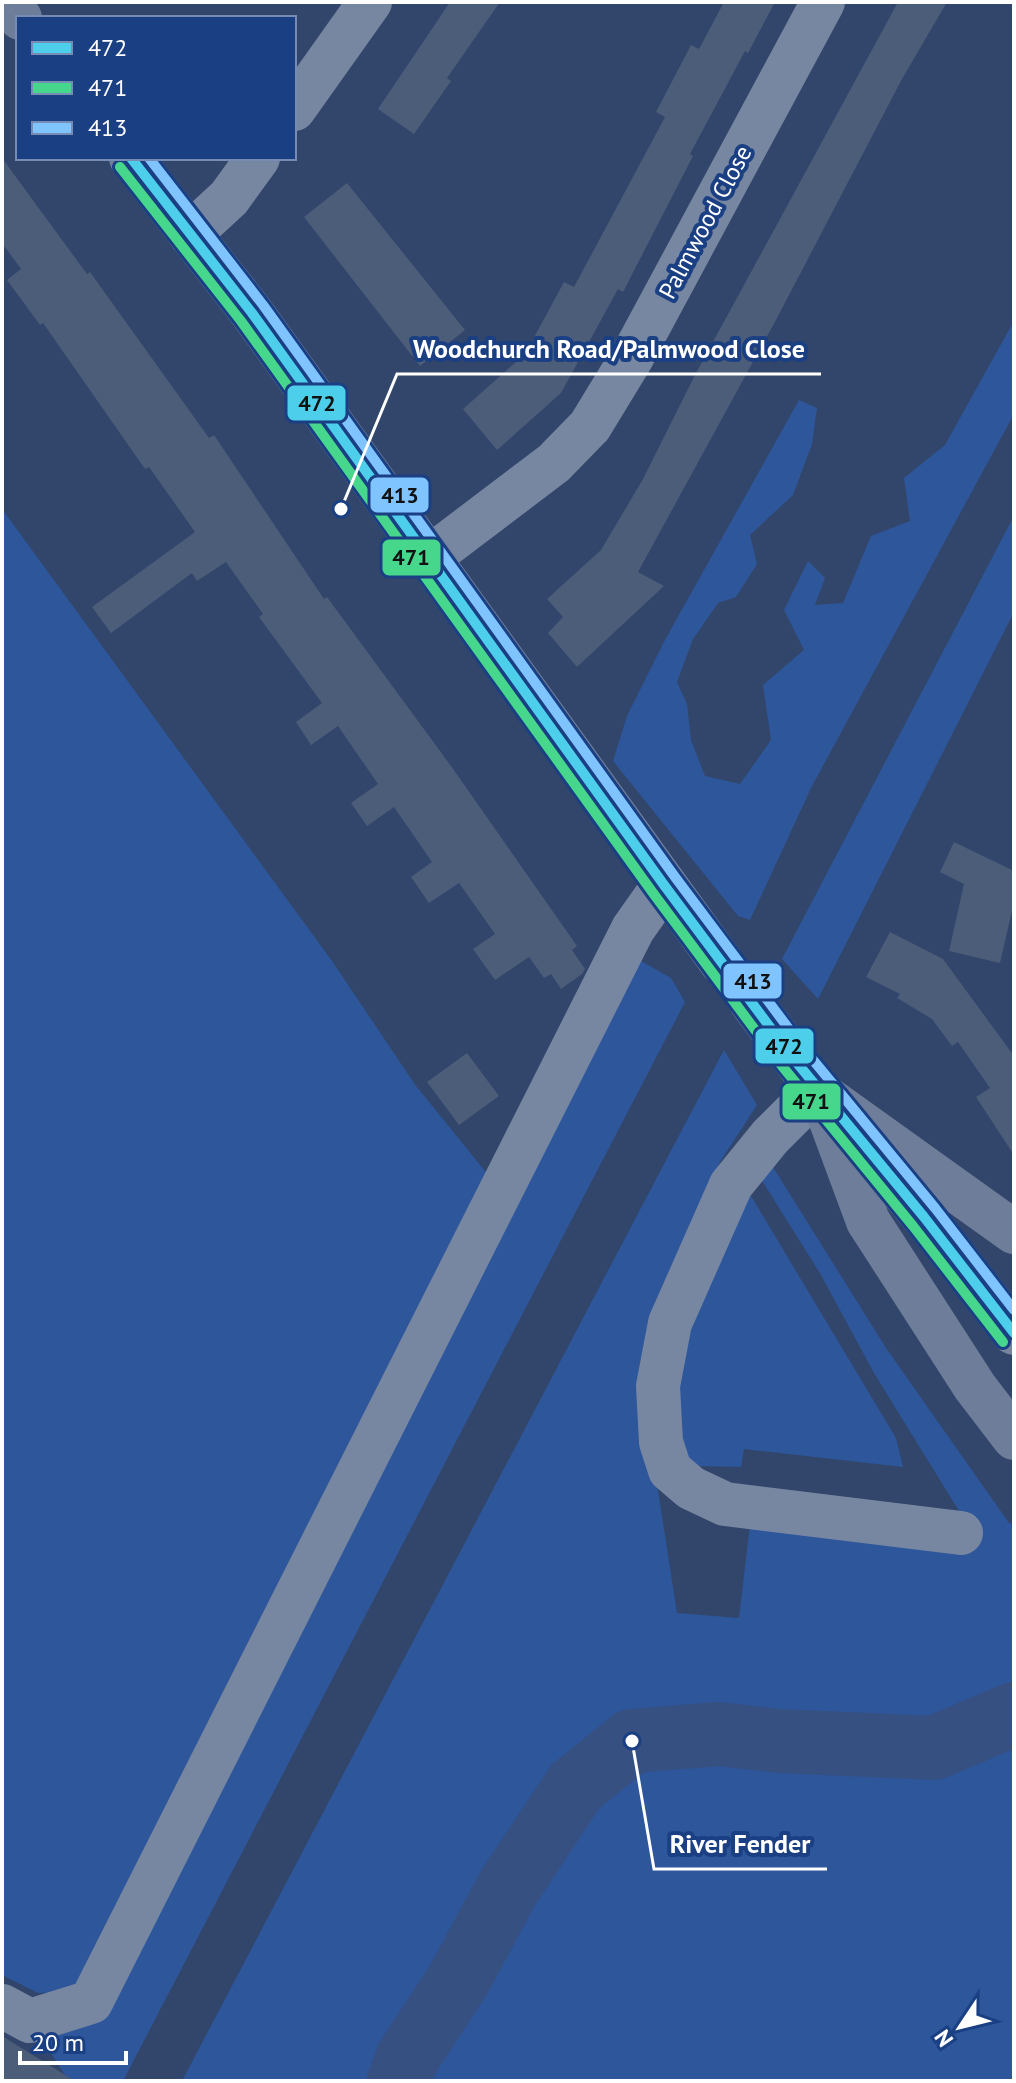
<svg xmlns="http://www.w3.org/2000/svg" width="1016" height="2083" font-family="'PT Sans',sans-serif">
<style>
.green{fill:#2e569b}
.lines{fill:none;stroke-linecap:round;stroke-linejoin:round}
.river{stroke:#365082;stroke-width:64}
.building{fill:#4c5d7a}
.minor{stroke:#7887a1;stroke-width:44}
.major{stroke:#77869e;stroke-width:44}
.highway{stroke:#6e7d99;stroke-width:44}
.bus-1-casing{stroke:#1a3f83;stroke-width:16}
.bus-2-casing{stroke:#1a3f83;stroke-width:16}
.bus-3-casing{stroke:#1a3f83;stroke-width:16}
.bus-1{stroke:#4dcfeb;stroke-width:10}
.bus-2{stroke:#46d78d;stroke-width:10}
.bus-3{stroke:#80c4ff;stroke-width:10}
.labels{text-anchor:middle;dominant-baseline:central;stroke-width:8;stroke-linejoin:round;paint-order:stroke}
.street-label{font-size:24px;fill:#fff;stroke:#1a3f83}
.leader{fill:none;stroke:#fff;stroke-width:3}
.callout-dot{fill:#fff;stroke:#1a3f83;stroke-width:3}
.callout-label{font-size:26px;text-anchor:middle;font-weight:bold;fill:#fff;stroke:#1a3f83;stroke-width:8;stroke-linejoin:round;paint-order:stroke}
.line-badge{stroke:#1a3f83;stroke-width:3}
.pale-badge-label{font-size:22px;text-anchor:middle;font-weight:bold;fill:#111}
</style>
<rect width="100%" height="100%" fill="#32466b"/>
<path class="green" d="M 1014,321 L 1014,414 L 812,786 L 750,920 L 738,916 L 613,761 L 627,716 L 665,640 L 799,400 L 817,408 L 812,444 L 793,495 L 750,535 L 757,564 L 736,597 L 718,603 L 693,639 L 677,682 L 687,704 L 691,740 L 705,776 L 740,784 L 771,740 L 763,685 L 804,650 L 784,610 L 808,561 L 825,578 L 815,605 L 843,603 L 871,536 L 910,521 L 904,478 L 945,445 Z
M 2,509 L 332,961 L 416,1086 L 489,1176 L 636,958 L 671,978 L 685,1002 L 123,2081 L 62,2081 L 65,2075 L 38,2033 L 84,1992 L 38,1993 L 2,1975 Z
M 1014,516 L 1014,612 L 818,999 L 782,959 Z
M 724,1050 L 757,1105 L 720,1162 L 657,1315 L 646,1413 L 677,1613 L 739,1618 L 751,1516 L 967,1524 L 874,1373 L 821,1275 L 761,1179 L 766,1156 L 886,1348 L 1009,1523 L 1014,1525 L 1014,2081 L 182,2081 Z
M 748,1191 L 896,1438 L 903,1467 L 744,1449 L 741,1467 L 698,1466 L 679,1450 L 679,1329 Z"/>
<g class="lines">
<path class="river" d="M 399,2081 L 408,2057 L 459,1979 L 508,1888 L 575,1787 L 632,1741 L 719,1734 L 779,1741 L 934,1748 L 1014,1714"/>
</g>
<path class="building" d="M 450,2 L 500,2 L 447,78 L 451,81 L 414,134 L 378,109 Z
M 724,2 L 775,2 L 748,53 L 745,51 L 690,154 L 693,156 L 623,292 L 618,289 L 561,393 L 497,450 L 463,409 L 525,354 L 564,282 L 574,287 L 665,117 L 656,112 L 691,45 L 699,49 Z
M 898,2 L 947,2 L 902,79 L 777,318 L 638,572 L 664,586 L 577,667 L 548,633 L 563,617 L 547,599 L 601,550 L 643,479 L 695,375 Z
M 2,158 L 87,274 L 90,272 L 209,438 L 214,435 L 324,599 L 327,597 L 451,766 L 577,946 L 572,950 L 585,969 L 582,974 L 561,989 L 551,974 L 544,978 L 529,957 L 495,980 L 473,949 L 495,934 L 459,883 L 429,903 L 411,877 L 432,862 L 394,807 L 367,826 L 351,803 L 378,784 L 338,726 L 311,745 L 296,722 L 322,703 L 259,617 L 263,614 L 226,562 L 197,581 L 192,573 L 111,633 L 92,607 L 195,532 L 149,467 L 145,469 L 43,323 L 40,325 L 7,280 L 21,269 L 2,243 Z
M 347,183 L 465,330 L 420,366 L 304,217 Z
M 954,842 L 1014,871 L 1014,902 L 1000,963 L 949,951 L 964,884 L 940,872 Z
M 890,932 L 943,959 L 1014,1056 L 1014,1155 L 976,1097 L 990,1088 L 958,1042 L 952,1046 L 932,1019 L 897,998 L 900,994 L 866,977 Z
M 467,1053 L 499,1096 L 459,1125 L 427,1082 Z
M 2,2036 L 75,2081 L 2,2081 Z"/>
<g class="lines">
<path class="minor" d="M 294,109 L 370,2
M 190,234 L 229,198 L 258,158
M 430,557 L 554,463 L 590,426 L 632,357 L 823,2
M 817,1090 L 770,1137 L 731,1185 L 670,1323 L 658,1386 L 661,1442 L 670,1470 L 691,1488 L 725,1504 L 961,1533
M 2,2006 L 30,2021 L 91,2002 L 633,929 L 664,885"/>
<path class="major" d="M 840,1117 L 924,1217 L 1014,1333"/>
<path class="highway" d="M 7,2 L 20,18
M 131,158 L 252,313 L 721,962
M 751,1002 L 821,1094 L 1014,1232
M 821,1094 L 868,1221 L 975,1387 L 1014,1438"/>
<defs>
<path id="bus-1" d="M 131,158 L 252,313 L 664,885 L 793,1058 L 924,1217 L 1014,1333"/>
<path id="bus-2" d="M 120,167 L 241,321 L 653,893 L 782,1066 L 913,1226 L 1003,1342"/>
<path id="bus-3" d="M 149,158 L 263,305 L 675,877 L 804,1049 L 935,1208 L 1014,1310"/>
</defs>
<use href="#bus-1" class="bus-1-casing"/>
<use href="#bus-2" class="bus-2-casing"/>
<use href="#bus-3" class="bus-3-casing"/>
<use href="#bus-1" class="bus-1"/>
<use href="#bus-2" class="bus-2"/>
<use href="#bus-3" class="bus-3"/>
</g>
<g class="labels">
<g class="street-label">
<text transform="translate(705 222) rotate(-62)">Palmwood Close</text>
</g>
</g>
<path class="leader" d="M341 509L397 374H821M632 1741L654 1869H827"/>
<g class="callout-dot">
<circle cx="341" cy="509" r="8"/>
<circle cx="632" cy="1741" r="8"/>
</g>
<g class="callout-label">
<text x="609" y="358">Woodchurch Road/Palmwood Close</text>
<text x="740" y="1853">River Fender</text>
</g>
<g class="line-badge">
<rect x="286" y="384" width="61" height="38" rx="8" fill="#4dcfeb"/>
<rect x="369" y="476" width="61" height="38" rx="8" fill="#80c4ff"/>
<rect x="381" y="538" width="61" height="39" rx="8" fill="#46d78d"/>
<rect x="722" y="962" width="61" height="38" rx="8" fill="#80c4ff"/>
<rect x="754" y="1027" width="61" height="38" rx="8" fill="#4dcfeb"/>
<rect x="781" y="1082" width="61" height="39" rx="8" fill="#46d78d"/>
</g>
<g class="pale-badge-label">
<text x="317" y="411">472</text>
<text x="400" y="503">413</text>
<text x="411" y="565">471</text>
<text x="753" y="989">413</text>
<text x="784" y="1054">472</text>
<text x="811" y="1109">471</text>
</g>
<rect width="1016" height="2083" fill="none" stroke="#ffffff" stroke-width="8"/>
<rect x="16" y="16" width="280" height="144" fill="#1a3f83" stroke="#768cb5" stroke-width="2"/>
<rect x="32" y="42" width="40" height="12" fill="#4dcfeb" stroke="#768cb5" stroke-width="2"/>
<text x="88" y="56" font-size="24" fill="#ffffff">472</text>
<rect x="32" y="82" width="40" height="12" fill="#46d78d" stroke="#768cb5" stroke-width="2"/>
<text x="88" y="96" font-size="24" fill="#ffffff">471</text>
<rect x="32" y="122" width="40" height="12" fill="#80c4ff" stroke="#768cb5" stroke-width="2"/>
<text x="88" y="136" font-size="24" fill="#ffffff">413</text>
<g transform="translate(960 2027) rotate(235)" stroke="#1a3f83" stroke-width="6" paint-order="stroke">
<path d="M0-6L14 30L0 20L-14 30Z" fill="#ffffff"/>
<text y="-12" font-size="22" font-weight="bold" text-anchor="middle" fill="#ffffff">N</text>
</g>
<path d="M20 2051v12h106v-12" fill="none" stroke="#ffffff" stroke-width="4"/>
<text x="32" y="2051" font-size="24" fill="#ffffff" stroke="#1a3f83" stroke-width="6" paint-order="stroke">20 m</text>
</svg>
